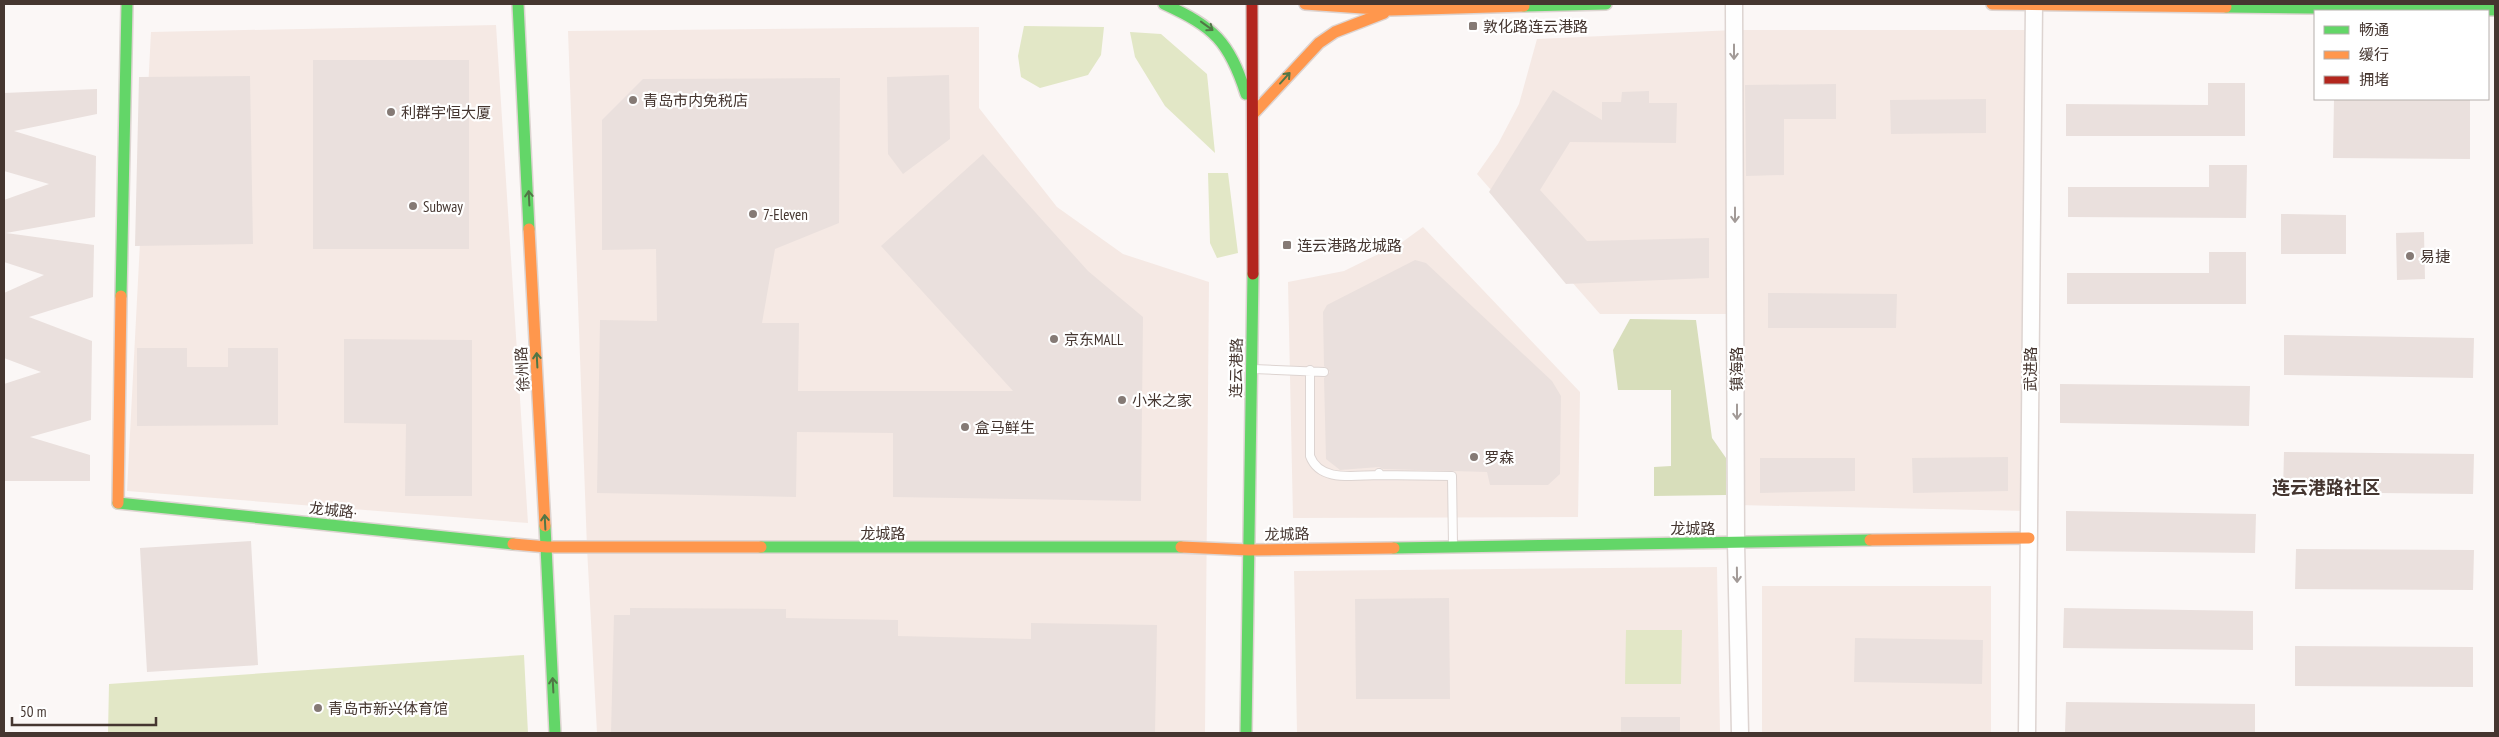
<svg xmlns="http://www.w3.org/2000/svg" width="2499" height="737" font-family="'PT Sans Narrow','Noto Sans SC',sans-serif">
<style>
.built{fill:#f5e9e4}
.green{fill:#e2e7c6}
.forest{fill:#d8debb}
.building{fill:#eae0dd}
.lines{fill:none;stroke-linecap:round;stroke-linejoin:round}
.lane-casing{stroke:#ddd4d1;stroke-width:10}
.street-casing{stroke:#ddd4d1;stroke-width:19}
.fast-casing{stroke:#ddd4d1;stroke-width:14}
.slow-casing{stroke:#ddd4d1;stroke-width:14}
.jam-casing{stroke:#ddd4d1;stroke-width:14}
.lane{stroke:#fefefe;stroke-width:8}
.street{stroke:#fefefe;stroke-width:16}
.fast{stroke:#63d668;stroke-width:11}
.slow{stroke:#ff974d;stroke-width:11}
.jam{stroke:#b3261e;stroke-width:11}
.oneway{stroke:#517646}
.oneway2{stroke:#a29a97}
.poi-dot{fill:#857a75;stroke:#fff;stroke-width:2}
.labels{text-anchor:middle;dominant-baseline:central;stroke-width:4.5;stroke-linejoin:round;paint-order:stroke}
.poi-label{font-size:15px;fill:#453630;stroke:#fff;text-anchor:start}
.street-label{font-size:15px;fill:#453630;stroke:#fff}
.quarter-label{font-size:18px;font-weight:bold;fill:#453630;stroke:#fff}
</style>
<rect width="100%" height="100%" fill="#fbf7f6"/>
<path class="built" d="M 496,25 L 528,523 L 127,491 L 151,32 Z
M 979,27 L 979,108 L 1057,207 L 1123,254 L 1209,282 L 1205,733 L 597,733 L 587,548 L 568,31 Z
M 1734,30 L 2033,30 L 2029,511 L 1737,505 L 1736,314 L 1600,314 L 1477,174 L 1498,144 L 1519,104 L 1537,39 Z
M 1423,227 L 1580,392 L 1578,517 L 1293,518 L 1288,282 L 1344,271 L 1401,243 Z
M 1717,567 L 1720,733 L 1297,733 L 1294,571 Z
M 1762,586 L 1991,586 L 1991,733 L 1762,733 Z"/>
<path class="green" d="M 1024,26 L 1104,27 L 1101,55 L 1088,75 L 1040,88 L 1021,77 L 1018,56 Z
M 1130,32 L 1161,34 L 1207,74 L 1215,153 L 1165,106 L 1135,57 Z
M 1208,173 L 1228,173 L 1238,253 L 1217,258 L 1210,243 Z
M 1626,630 L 1682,630 L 1681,684 L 1625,684 Z
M 524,655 L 528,733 L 108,733 L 109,684 Z"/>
<path class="forest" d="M 1630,319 L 1696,320 L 1712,438 L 1726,458 L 1726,495 L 1654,496 L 1654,467 L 1671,466 L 1671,390 L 1618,390 L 1613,350 Z"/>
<path class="building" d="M 313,60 L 469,60 L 469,249 L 313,249 Z
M 949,75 L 950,139 L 903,174 L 888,154 L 887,77 Z
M 250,76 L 253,244 L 135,246 L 139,77 Z
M 840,78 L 839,223 L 775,249 L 762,323 L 799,323 L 798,391 L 1013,391 L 881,246 L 983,154 L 1088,271 L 1143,317 L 1141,501 L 893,497 L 893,433 L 797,432 L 796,497 L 597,493 L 600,320 L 657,321 L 656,249 L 602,250 L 602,120 L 643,79 Z
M 2208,83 L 2245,83 L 2245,136 L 2066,136 L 2066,104 L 2208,105 Z
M 1836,84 L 1836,119 L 1784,119 L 1784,175 L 1746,176 L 1745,85 Z
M 97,89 L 97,114 L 14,131 L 96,156 L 95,217 L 6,233 L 94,245 L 93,297 L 29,317 L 92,341 L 91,420 L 30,437 L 90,455 L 90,481 L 4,481 L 4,384 L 41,372 L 4,358 L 4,293 L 44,275 L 4,262 L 4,200 L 49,184 L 4,171 L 4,93 Z
M 1553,90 L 1602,120 L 1602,102 L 1621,102 L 1622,92 L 1649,91 L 1649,103 L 1677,103 L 1676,143 L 1570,142 L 1540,190 L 1587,241 L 1709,238 L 1709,278 L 1566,284 L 1489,192 Z
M 1986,99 L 1986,133 L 1891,134 L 1890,100 Z
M 2334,99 L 2470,99 L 2470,159 L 2333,158 Z
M 2209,165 L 2247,165 L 2246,218 L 2068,217 L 2068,187 L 2209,187 Z
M 2281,214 L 2346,215 L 2346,254 L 2281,254 Z
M 2424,232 L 2425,279 L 2397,280 L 2396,233 Z
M 2209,252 L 2246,252 L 2246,304 L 2067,304 L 2067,273 L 2209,273 Z
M 1415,260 L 1426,263 L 1552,381 L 1561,396 L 1560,474 L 1548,485 L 1490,485 L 1487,472 L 1383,469 L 1379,467 L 1340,470 L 1326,459 L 1324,378 L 1330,372 L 1324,366 L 1323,312 L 1327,305 Z
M 1768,293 L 1897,294 L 1896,328 L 1768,328 Z
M 2284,335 L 2474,338 L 2473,378 L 2284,375 Z
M 344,339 L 472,340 L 472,496 L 405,496 L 406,424 L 344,423 Z
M 137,348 L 187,348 L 187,367 L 228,367 L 228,348 L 278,348 L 278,425 L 137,426 Z
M 2060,384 L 2250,386 L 2249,426 L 2060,423 Z
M 2284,452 L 2474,454 L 2473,494 L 2283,492 Z
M 2008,457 L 2008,491 L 1913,493 L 1912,458 Z
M 1760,458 L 1855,458 L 1855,491 L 1760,493 Z
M 2066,511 L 2256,514 L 2255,553 L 2066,551 Z
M 251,541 L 258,665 L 147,672 L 140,548 Z
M 2296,549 L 2474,550 L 2473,590 L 2295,589 Z
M 1449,598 L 1450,699 L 1356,699 L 1355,599 Z
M 630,608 L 786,609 L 786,618 L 898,620 L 898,636 L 1031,639 L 1031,623 L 1157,625 L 1155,733 L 611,733 L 614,615 L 630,615 Z
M 2064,608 L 2253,611 L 2253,650 L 2063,648 Z
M 1855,638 L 1983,640 L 1982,684 L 1854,682 Z
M 2295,646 L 2473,647 L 2473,687 L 2295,686 Z
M 2066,702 L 2255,704 L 2255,733 L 2065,733 Z
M 1621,717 L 1680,717 L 1680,733 L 1621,733 Z"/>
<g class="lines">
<defs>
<path id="lane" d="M 1254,369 L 1324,372
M 1310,370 L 1310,456 C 1320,483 1355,475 1379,475
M 1379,473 L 1379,475 L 1452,476 L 1453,545"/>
<path id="street" d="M 1734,4 L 1736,543 L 1740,733
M 2027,733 L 2034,4"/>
<path id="fast" d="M 518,4 L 529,229
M 1164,4 C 1214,27 1229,41 1246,94
M 1524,6 L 1606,4
M 2226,7 L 2495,10
M 121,296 L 127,4
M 118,503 L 513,544
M 545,526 L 555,733
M 761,547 L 1181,547
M 1394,548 L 1870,540
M 1246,733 L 1253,274"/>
<path id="slow" d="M 1305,4 L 1391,10 L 1524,6
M 1992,4 L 2226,7
M 1253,114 L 1319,43 L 1335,32 L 1384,13
M 529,229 L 545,526
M 118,503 L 121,296
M 1870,540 L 2029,538
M 513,544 L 547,547 L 761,547
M 1181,547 L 1249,550 L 1394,548"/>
<path id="jam" d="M 1252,4 L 1253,274"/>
</defs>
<use href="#lane" class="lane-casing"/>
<use href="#street" class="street-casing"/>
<use href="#fast" class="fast-casing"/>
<use href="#slow" class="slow-casing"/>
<use href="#jam" class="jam-casing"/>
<use href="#lane" class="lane"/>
<use href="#street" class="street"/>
<use href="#fast" class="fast"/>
<use href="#slow" class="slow"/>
<use href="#jam" class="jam"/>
</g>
<defs><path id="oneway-shaft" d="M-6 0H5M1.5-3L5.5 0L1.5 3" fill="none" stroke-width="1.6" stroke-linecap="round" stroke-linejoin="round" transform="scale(1.25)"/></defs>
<g class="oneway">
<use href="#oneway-shaft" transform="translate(1207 26) rotate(36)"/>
<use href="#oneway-shaft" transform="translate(1285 78) rotate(-48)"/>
<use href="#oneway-shaft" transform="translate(529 198) rotate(-93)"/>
<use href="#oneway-shaft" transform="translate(537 360) rotate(-93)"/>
<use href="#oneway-shaft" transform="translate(545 522) rotate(-93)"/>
<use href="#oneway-shaft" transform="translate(553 685) rotate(-93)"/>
</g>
<g class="oneway2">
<use href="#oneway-shaft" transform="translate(1734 52) rotate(90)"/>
<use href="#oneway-shaft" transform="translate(1735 215) rotate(90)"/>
<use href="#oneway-shaft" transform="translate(1737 412) rotate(90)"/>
<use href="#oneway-shaft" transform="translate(1737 575) rotate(89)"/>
</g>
<g class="poi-dot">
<rect x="1468" y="21" width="10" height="10" rx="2.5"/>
<circle cx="633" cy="100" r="5"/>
<circle cx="391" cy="112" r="5"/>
<circle cx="413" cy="206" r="5"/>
<circle cx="753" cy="214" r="5"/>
<rect x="1282" y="240" width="10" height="10" rx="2.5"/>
<circle cx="2410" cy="256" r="5"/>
<circle cx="1054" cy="339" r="5"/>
<circle cx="1122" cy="400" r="5"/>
<circle cx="965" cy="427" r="5"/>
<circle cx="1474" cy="457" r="5"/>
<circle cx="318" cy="708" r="5"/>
</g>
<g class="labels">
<g class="poi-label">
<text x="1483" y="26">敦化路连云港路</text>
<text x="643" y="100">青岛市内免税店</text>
<text x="401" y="112">利群宇恒大厦</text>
<text x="423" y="206">Subway</text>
<text x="763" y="214">7-Eleven</text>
<text x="1297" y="245">连云港路龙城路</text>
<text x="2420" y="256">易捷</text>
<text x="1064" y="339">京东MALL</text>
<text x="1132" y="400">小米之家</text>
<text x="975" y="427">盒马鲜生</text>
<text x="1484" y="457">罗森</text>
<text x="328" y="708">青岛市新兴体育馆</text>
</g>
<g class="street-label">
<text transform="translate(1236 368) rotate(-89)">连云港路</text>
<text transform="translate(522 369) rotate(-93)">徐州路</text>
<text transform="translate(1736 369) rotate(-90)">镇海路</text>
<text transform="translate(2030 369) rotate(-90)">武进路</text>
<text transform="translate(333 510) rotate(6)">龙城路·</text>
<text x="1693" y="528">龙城路</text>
<text x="883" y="533">龙城路</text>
<text transform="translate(1287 534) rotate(-1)">龙城路</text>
</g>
<g class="quarter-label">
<text x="2326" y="487">连云港路社区</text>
</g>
</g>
<rect width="2499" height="737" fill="none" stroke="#453630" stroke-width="10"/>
<rect x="2314" y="10" width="175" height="90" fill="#ffffff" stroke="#b5afac"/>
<rect x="2324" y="26" width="25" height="8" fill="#63d668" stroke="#b5afac"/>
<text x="2359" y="35" font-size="15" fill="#453630">畅通</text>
<rect x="2324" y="51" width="25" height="8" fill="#ff974d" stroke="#b5afac"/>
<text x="2359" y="60" font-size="15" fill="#453630">缓行</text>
<rect x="2324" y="76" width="25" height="8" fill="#b3261e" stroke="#b5afac"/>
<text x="2359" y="85" font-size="15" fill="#453630">拥堵</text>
<path d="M12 717v8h144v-8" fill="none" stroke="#453630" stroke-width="2.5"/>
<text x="20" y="717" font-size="15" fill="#453630" stroke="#ffffff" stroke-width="4" paint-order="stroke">50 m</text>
</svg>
